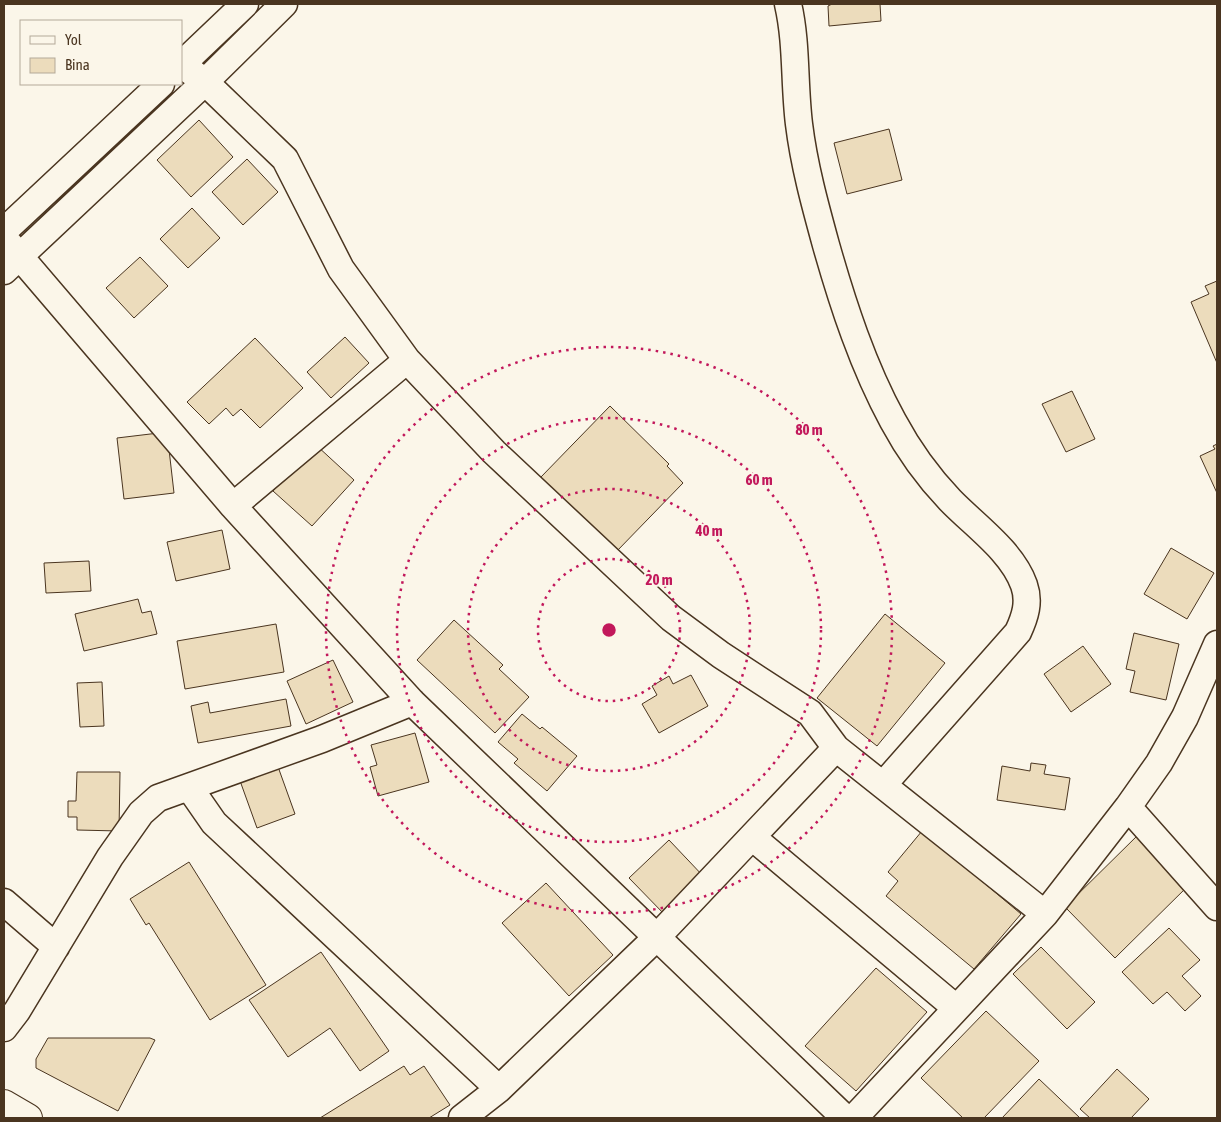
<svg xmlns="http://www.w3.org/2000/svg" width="1221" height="1122" font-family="'Asap Condensed',sans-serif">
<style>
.building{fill:#ecdcbc;stroke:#4a3520}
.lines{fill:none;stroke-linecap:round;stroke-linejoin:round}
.minor-casing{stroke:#4a3520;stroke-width:29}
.highway-casing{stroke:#4a3520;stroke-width:30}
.minor{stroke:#fbf6e9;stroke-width:26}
.highway{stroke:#fbf6e9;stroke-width:28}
.ring{fill:none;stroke:#c2185b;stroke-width:2.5;stroke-dasharray:2.5 5}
.centre{fill:#c2185b;stroke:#fbf6e9;stroke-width:2.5}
.ring-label{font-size:15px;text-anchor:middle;font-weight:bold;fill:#c2185b;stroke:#fbf6e9;stroke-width:4;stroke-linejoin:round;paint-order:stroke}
</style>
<rect width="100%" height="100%" fill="#fbf6e9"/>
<path class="building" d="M 832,4 L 880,4 L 881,21 L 829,26 L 828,6 Z
M 199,120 L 233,157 L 191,197 L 157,160 Z
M 889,129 L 902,180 L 847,194 L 834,143 Z
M 247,159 L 278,192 L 243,225 L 212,192 Z
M 192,208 L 220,238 L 188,268 L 160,239 Z
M 140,257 L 168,286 L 134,318 L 106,288 Z
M 1217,281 L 1217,363 L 1191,302 L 1209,294 L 1205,286 Z
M 345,337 L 369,363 L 331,398 L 307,372 Z
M 255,338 L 303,388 L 260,428 L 241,409 L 233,416 L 226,408 L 209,424 L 187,402 Z
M 1072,391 L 1095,439 L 1066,452 L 1042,404 Z
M 610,406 L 669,464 L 667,466 L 683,483 L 616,552 L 540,478 Z
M 167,432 L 174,493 L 124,499 L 117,438 Z
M 1217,444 L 1217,493 L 1200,456 L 1215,449 L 1213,446 Z
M 316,445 L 354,480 L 312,526 L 273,491 Z
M 222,530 L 230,569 L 176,581 L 167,542 Z
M 1171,548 L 1214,573 L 1187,619 L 1144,594 Z
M 89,561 L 91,591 L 46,593 L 44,563 Z
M 138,599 L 142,613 L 151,611 L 157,634 L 84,651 L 75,614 Z
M 885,614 L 945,663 L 877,746 L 817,698 Z
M 454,620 L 503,665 L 499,669 L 529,697 L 495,733 L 417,660 Z
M 276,624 L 284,672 L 185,689 L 177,641 Z
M 1134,633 L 1179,644 L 1166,700 L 1130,692 L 1135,671 L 1126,669 Z
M 1083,646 L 1111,684 L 1071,712 L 1044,674 Z
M 333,660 L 353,702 L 306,724 L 287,681 Z
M 691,675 L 708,706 L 659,733 L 642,704 L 657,695 L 652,686 L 669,676 L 673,684 Z
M 102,682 L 104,726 L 80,727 L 77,683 Z
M 286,699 L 291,726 L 198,743 L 191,706 L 208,702 L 210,713 Z
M 522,714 L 540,729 L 542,727 L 577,756 L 547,791 L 514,763 L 518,759 L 498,742 Z
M 415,733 L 429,782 L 378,796 L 370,767 L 377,765 L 371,745 Z
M 1031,763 L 1046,765 L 1044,774 L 1070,778 L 1065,810 L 997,800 L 1002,766 L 1030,771 Z
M 277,764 L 295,814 L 257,828 L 239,778 Z
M 77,772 L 120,772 L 119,831 L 77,830 L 77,817 L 68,817 L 68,801 L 76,801 Z
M 922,831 L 1021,914 L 974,969 L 886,896 L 898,881 L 888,872 Z
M 1141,832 L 1191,883 L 1115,958 L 1065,907 Z
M 669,840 L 705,878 L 666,916 L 629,878 Z
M 189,862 L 266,985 L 210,1020 L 149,923 L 146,925 L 130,899 Z
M 546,883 L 613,955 L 569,996 L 502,923 Z
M 1169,928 L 1200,960 L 1182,976 L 1201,996 L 1185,1011 L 1167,992 L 1153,1004 L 1122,972 Z
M 1041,947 L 1095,1002 L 1067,1029 L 1013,974 Z
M 321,952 L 389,1051 L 360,1071 L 330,1028 L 288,1057 L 249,1000 Z
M 876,968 L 927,1012 L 856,1091 L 805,1046 Z
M 986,1011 L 1039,1061 L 984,1118 L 963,1118 L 921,1078 Z
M 48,1038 L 150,1038 L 155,1040 L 118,1111 L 36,1068 L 36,1059 Z
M 404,1066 L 410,1075 L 424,1066 L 450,1105 L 429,1118 L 320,1118 Z
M 1117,1069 L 1149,1099 L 1131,1118 L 1090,1118 L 1080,1109 Z
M 1039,1079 L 1080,1118 L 1002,1118 Z"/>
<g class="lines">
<defs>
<path id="minor" d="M 788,4 C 797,43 794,83 799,124 C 804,165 815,205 826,245 C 843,305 863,366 893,421 C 908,449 928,477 950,500 C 974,525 1012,551 1024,585 C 1030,602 1025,617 1018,632 L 883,785
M 181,64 L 205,82 L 285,159 L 341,269 L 407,360 L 494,452 L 671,618 L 721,655 L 810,713 L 836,748 L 1045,914
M 181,65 L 245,4
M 4,231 L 161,84
M 4,238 L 233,506 L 412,702 L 845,1118
M 4,271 L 205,82 L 284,4
M 233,506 L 407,360
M 189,787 L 214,823 L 499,1089
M 1128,807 L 1217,907
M 752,837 L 956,1008
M 4,902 L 56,947
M 4,1028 L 17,1011 L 110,857 L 141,813 L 158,798 L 322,739 L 412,702
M 462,1118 L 499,1089 L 657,937 L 836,748
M 854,1118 L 1045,914 L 1128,807 L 1159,763 L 1185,717 L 1217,644"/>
<path id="highway" d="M 4,1104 L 28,1118"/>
</defs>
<use href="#minor" class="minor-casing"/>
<use href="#highway" class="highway-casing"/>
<use href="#minor" class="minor"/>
<use href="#highway" class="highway"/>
</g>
<g class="ring">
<circle cx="609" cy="630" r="71"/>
<circle cx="609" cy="630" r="141"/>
<circle cx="609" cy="630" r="212"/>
<circle cx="609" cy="630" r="283"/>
</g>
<circle cx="609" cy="630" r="8" class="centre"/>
<g class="ring-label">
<text x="809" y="435">80 m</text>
<text x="759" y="485">60 m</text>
<text x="709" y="536">40 m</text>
<text x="659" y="585">20 m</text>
</g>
<rect width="1221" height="1122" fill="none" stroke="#4a3520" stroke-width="10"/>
<rect x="20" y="20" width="162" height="65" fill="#fbf6e9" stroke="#b4a999"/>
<rect x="30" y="36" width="25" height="8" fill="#fbf6e9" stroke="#b4a999"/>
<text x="65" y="45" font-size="15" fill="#4a3520">Yol</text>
<rect x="30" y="58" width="25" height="15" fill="#ecdcbc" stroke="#b4a999"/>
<text x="65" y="70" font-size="15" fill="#4a3520">Bina</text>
</svg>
